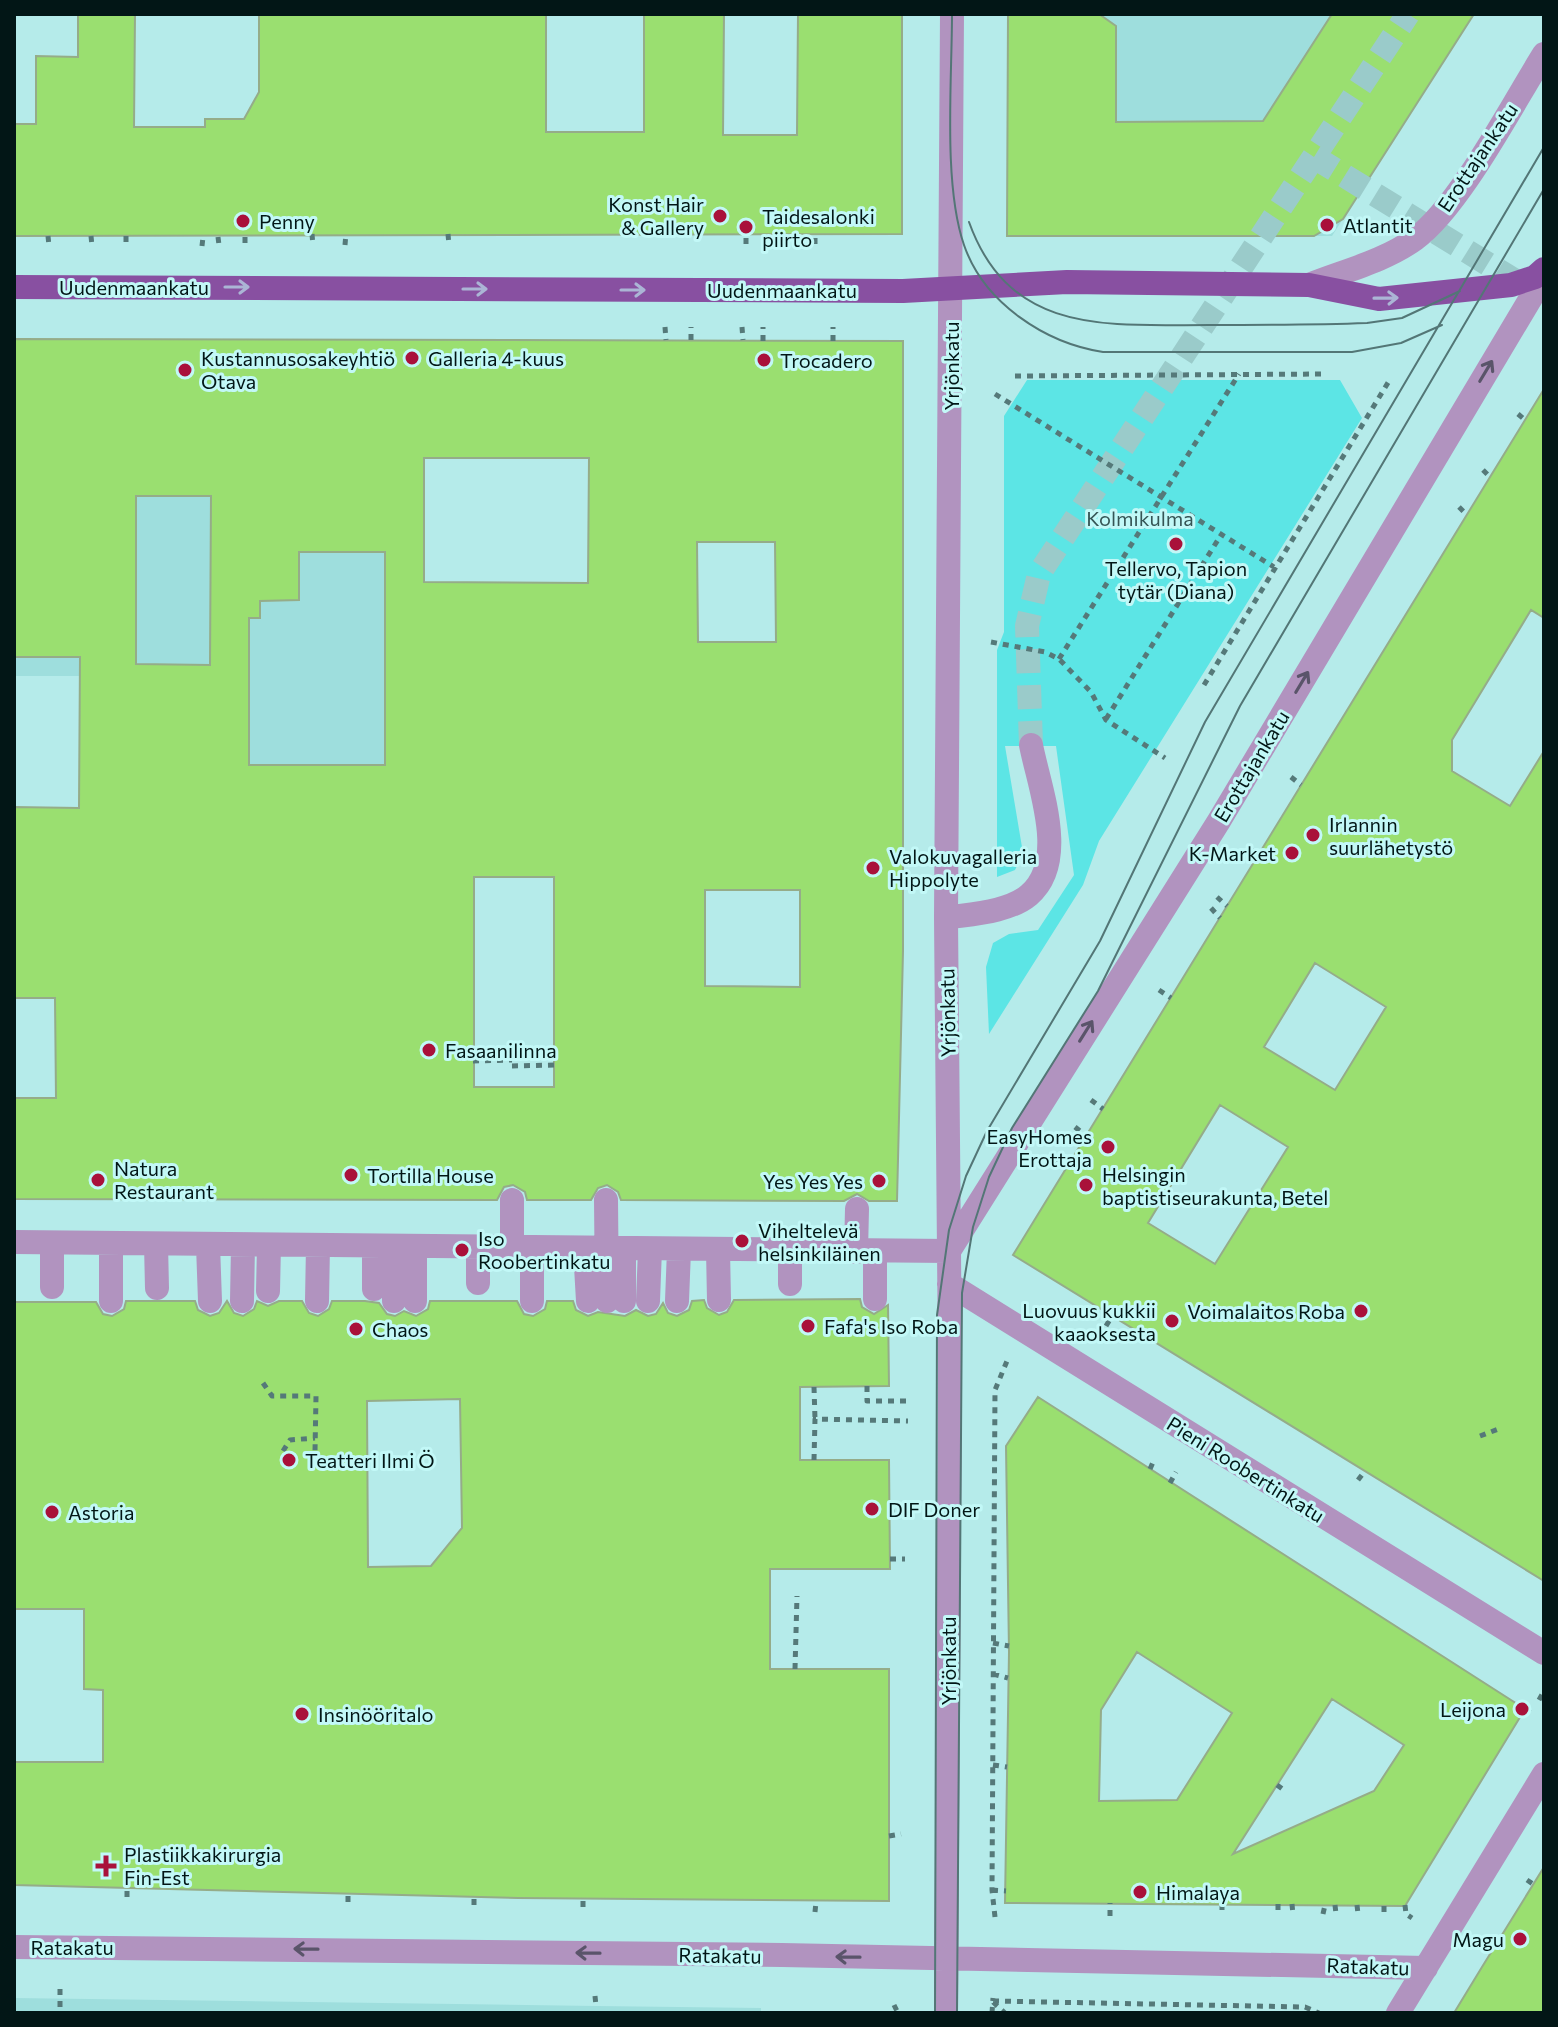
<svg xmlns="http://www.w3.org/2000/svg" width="1558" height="2027" font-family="Commissioner,sans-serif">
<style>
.built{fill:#9ededd}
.green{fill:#5ce5e5}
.building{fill:#9adf70;stroke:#95ac89;stroke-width:2;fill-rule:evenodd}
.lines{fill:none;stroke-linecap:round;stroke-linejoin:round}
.minor-tunnel{stroke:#9acbca;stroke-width:24;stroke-dasharray:24 12;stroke-linecap:butt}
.path{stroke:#557979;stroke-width:5;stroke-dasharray:6 6;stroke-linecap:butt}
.minor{stroke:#b193bf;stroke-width:24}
.major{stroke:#8850a1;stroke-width:24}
.tram{stroke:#537676;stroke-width:2}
.oneway{stroke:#abb5d5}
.oneway2{stroke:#5a546a}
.poi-dot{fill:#a9113a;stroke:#c2f8f7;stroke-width:3}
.labels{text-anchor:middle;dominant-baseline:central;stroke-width:6;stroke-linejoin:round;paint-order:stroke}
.street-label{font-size:20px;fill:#021616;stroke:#c2f8f7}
.poi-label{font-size:20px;fill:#021616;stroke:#c2f8f7;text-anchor:start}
.park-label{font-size:20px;fill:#355555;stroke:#c2f8f7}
</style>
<rect width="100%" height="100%" fill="#b5ebea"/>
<path class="built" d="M 1008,14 L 1474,14 L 1332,236 L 1314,236 L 1193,235 Z
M 14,339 L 386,339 L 385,765 L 128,764 L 128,676 L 14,676 Z
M 14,1998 L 596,2006 L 761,2008 L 761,2013 L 14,2013 Z"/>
<path class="green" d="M 1027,380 L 1340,380 L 1362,418 L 1099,841 L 1083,885 L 989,1034 L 986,967 L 993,943 L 1009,934 L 1038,930 L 1074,875 L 1056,746 L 1005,746 L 1023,853 L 1015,870 L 997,877 L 997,650 L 1004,632 L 1004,416 Z"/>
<path class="building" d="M 78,14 L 135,14 L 134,127 L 205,127 L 205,119 L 244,119 L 259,92 L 259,14 L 546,14 L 546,132 L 644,132 L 644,14 L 724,14 L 723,135 L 797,135 L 798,14 L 902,14 L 902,234 L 14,236 L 14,124 L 36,124 L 36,56 L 78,57 Z
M 1008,14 L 1099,14 L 1116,26 L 1116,122 L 1263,121 L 1332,14 L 1474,14 L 1343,219 L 1314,236 L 1007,236 Z
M 14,339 L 903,341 L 903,951 L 897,1201 L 869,1201 L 857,1194 L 844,1201 L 621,1200 L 618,1192 L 607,1185 L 598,1188 L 591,1200 L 527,1200 L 525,1192 L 513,1185 L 504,1187 L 497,1200 L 14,1199 L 14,1098 L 56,1098 L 55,998 L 14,998 L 14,807 L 79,808 L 80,657 L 14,657 ZM 424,458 L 589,458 L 588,583 L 424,582 ZM 136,496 L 211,496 L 210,665 L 136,664 ZM 697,542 L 775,542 L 776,642 L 698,642 ZM 299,552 L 385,552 L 385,765 L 249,765 L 249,618 L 260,618 L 260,601 L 299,600 ZM 474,877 L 554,877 L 554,1087 L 474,1087 ZM 705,890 L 800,890 L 800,987 L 705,986 Z
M 1544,389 L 1544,618 L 1531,610 L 1452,740 L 1452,771 L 1510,806 L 1544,751 L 1544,1581 L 1013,1255 ZM 1315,963 L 1386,1007 L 1335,1090 L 1264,1047 ZM 1220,1105 L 1288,1147 L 1215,1264 L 1148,1223 Z
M 860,1299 L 862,1307 L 874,1314 L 888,1305 L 889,1386 L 800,1387 L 800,1460 L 889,1460 L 890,1569 L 770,1569 L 770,1669 L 889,1669 L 889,1901 L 518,1898 L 14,1885 L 14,1762 L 103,1762 L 103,1690 L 84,1689 L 84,1609 L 14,1609 L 14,1302 L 96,1302 L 103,1314 L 112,1316 L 124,1309 L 126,1301 L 195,1301 L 198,1310 L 210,1316 L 219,1313 L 227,1301 L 234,1313 L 243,1316 L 254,1309 L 257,1301 L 268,1306 L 279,1301 L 302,1301 L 309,1313 L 318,1316 L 329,1309 L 332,1301 L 365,1301 L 379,1303 L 387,1314 L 395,1316 L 404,1311 L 416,1316 L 428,1309 L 430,1301 L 517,1301 L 524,1314 L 533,1316 L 545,1309 L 547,1301 L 573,1301 L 576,1310 L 588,1316 L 598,1312 L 625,1316 L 636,1310 L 648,1316 L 656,1314 L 663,1303 L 668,1313 L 677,1316 L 689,1310 L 692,1301 L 704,1300 L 707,1308 L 719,1315 L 727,1312 L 734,1300 ZM 460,1399 L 462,1528 L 431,1566 L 368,1567 L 367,1401 Z
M 1038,1397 L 1525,1709 L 1405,1906 L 1005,1903 L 1009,1652 L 1006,1446 ZM 1137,1652 L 1232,1713 L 1177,1800 L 1099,1801 L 1101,1710 ZM 1332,1699 L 1404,1745 L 1374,1791 L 1233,1854 Z
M 1544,1867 L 1544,2013 L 1454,2013 L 1482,1967 Z"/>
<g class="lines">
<path class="minor-tunnel" d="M 1314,157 L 1530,290
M 1031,745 L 1027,626 L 1039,574 L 1408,14"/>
<path class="path" d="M 312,234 L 313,246
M 448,234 L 449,245
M 48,236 L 49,246
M 91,236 L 92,246
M 126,236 L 126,245
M 218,237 L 219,245
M 245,237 L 245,245
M 746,244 L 746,234
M 815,244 L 815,235
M 345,245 L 346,233
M 202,246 L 203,237
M 665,327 L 666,340
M 742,327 L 743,340
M 691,340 L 691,327
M 763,341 L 763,327
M 833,341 L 833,327
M 1015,376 L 1324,374
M 995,394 L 1274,567
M 1518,414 L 1525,420
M 1483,470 L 1490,477
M 1459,507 L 1467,515
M 991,642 L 1045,652 L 1059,659 L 1091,692 L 1106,720 L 1165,758
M 1059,659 L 1239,374
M 1204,685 L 1389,381
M 1106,719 L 1221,535
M 1291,777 L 1301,785
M 1248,848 L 1259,855
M 1217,897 L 1227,906
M 1211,908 L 1220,918
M 1159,990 L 1171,998
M 473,1061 L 512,1060
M 512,1066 L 554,1065
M 1091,1100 L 1103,1109
M 1075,1127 L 1086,1136
M 1054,1160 L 1067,1168
M 1106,1326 L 1112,1316
M 263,1383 L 272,1396 L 316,1396 L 315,1451
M 867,1386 L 867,1401 L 908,1401
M 814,1387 L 815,1419
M 1480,1436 L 1501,1428
M 283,1451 L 290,1440 L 315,1438
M 814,1460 L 815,1419 L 908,1421
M 1150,1469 L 1154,1460
M 1358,1480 L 1365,1471
M 1170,1483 L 1176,1472
M 889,1512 L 906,1512
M 890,1559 L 905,1559
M 993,1643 L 1009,1646
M 795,1669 L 797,1596
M 993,1674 L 1008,1678
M 1539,1700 L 1544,1691
M 1525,1709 L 1531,1713
M 993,1765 L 1007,1767
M 1277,1785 L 1285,1791
M 889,1836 L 901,1834
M 1527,1880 L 1533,1884
M 992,1890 L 1006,1891
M 127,1897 L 127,1887
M 348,1902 L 348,1892
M 1222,1904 L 1222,1915
M 1278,1904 L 1278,1915
M 1292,1904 L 1293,1915
M 474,1905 L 474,1895
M 1335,1905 L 1336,1914
M 1357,1905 L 1358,1914
M 1405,1905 L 1406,1914 L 1412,1918
M 1384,1906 L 1384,1914
M 583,1907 L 583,1898
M 815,1912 L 816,1902
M 1323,1914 L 1325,1905
M 1110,1916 L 1110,1903
M 995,1917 L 992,1890 L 995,1390 L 1007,1361
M 60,1989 L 60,2013
M 595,1996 L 596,2006
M 993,2001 L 1305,2007 L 1319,2013
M 993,2002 L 1005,2013
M 894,2005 L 898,2013
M 992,2013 L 993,1998"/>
<path class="minor" d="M 1309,285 C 1344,271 1385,261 1415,239 C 1460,206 1513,103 1544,54
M 946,918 C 971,914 1009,912 1029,895 C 1069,861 1039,787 1031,745
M 606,1200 L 607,1301
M 14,1242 L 949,1251
M 111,1243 L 111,1301
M 156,1244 L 157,1288
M 208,1245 L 210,1301
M 374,1247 L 374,1289
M 394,1247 L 394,1301
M 415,1247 L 415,1301
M 478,1248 L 478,1283
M 512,1248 L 512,1200
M 532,1249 L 532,1301
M 585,1249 L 588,1301
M 624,1249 L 624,1301
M 718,1250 L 719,1300
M 790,1251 L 790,1284
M 949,1251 L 1219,821 L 1544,276
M 856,1252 L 857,1209
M 949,1284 L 1544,1653
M 52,1287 L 52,1243
M 268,1291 L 269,1245
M 875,1299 L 875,1252
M 242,1301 L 243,1245
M 317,1301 L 318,1246
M 648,1301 L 650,1249
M 677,1301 L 679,1250
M 14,1947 L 782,1955 L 1426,1968
M 946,2013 L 950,1363 L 946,918 L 952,14
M 1398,2013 L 1544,1774"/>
<path class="major" d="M 14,287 L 903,291 L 1067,282 L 1309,285 L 1379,299 L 1511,285 L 1535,277 L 1544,269"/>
<path class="tram" d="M 952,14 C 952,80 943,184 964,245 C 984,303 1045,343 1103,352 L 1352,352 L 1401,343 L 1442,325
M 969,222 C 1010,336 1108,325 1209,325 C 1261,325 1314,325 1367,323 L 1402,318 L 1460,291
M 935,2013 L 937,1315 L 949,1230 L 966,1176 L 987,1131 L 1100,941 L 1205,722 L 1544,147
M 957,2013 L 962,1293 L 973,1227 L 989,1177 L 1012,1128 L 1098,991 L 1240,706 L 1544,189"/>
</g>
<defs><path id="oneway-shaft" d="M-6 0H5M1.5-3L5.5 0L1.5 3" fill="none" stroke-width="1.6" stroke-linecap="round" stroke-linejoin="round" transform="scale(2)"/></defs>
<g class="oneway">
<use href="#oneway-shaft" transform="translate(237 287)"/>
<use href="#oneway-shaft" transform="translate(475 289)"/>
<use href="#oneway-shaft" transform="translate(633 290)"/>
<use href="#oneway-shaft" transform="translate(1386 298) rotate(-1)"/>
</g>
<g class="oneway2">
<use href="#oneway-shaft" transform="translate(1486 371) rotate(-59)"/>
<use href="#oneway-shaft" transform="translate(1302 682) rotate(-59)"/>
<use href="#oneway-shaft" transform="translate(1086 1031) rotate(-58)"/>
<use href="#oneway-shaft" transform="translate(306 1949) rotate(-179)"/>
<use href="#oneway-shaft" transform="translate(588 1953) rotate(-179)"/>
<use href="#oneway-shaft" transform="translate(848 1957) rotate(-179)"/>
</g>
<g class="poi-dot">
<circle cx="720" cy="216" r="8"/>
<circle cx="243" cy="221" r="8"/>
<circle cx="1327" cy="225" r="8"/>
<circle cx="746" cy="227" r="8"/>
<circle cx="412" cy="358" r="8"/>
<circle cx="764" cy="360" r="8"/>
<circle cx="185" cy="370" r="8"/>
<circle cx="1176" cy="544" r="8"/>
<circle cx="1313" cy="835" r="8"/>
<circle cx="1292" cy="853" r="8"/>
<circle cx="873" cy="868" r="8"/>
<circle cx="429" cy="1050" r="8"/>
<circle cx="1108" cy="1147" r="8"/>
<circle cx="351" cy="1175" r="8"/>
<circle cx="98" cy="1180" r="8"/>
<circle cx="879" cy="1181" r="8"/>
<circle cx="1086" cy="1185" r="8"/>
<circle cx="742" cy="1241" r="8"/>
<circle cx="462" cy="1250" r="8"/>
<circle cx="1361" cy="1311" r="8"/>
<circle cx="1172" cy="1321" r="8"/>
<circle cx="808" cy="1326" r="8"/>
<circle cx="356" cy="1329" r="8"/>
<circle cx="289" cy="1460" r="8"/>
<circle cx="872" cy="1509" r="8"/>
<circle cx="52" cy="1512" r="8"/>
<circle cx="1522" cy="1709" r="8"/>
<circle cx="302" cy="1714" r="8"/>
<path d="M102 1854h8v8h8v8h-8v8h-8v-8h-8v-8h8z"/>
<circle cx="1140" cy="1892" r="8"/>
<circle cx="1520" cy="1939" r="8"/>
</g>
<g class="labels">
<g class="street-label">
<text transform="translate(1477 157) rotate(-56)">Erottajankatu</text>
<text x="134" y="287">Uudenmaankatu</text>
<text x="782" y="290">Uudenmaankatu</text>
<text transform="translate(951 366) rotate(-90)">Yrjönkatu</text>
<text transform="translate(1251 766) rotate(-59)">Erottajankatu</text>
<text transform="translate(947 1013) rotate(-91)">Yrjönkatu</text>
<text transform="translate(1246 1469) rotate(32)">Pieni Roobertinkatu</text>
<text transform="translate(948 1661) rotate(-90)">Yrjönkatu</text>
<text x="72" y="1947">Ratakatu</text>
<text transform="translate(720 1955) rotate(1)">Ratakatu</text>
<text transform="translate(1368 1966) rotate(2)">Ratakatu</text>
</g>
<g class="poi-label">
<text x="704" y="204" text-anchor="end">Konst Hair<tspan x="704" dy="23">&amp; Gallery</tspan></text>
<text x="762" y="216">Taidesalonki<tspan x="762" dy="23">piirto</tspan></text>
<text x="259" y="221">Penny</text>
<text x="1343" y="225">Atlantit</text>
<text x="201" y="358">Kustannusosakeyhtiö<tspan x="201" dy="23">Otava</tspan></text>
<text x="428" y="358">Galleria 4-kuus</text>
<text x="780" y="360">Trocadero</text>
<text x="1176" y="568" text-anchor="middle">Tellervo, Tapion<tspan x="1176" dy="23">tytär (Diana)</tspan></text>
<text x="1329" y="824">Irlannin<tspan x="1329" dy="23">suurlähetystö</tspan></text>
<text x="1276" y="853" text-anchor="end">K-Market</text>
<text x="889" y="856">Valokuvagalleria<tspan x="889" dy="23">Hippolyte</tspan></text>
<text x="445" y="1050">Fasaanilinna</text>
<text x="1092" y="1136" text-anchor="end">EasyHomes<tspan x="1092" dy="23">Erottaja</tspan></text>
<text x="114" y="1168">Natura<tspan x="114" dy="23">Restaurant</tspan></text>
<text x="1102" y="1174">Helsingin<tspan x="1102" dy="23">baptistiseurakunta, Betel</tspan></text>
<text x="367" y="1175">Tortilla House</text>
<text x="863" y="1181" text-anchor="end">Yes Yes Yes</text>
<text x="758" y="1230">Viheltelevä<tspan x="758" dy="23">helsinkiläinen</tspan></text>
<text x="478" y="1238">Iso<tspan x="478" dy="23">Roobertinkatu</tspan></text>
<text x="1156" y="1310" text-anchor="end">Luovuus kukkii<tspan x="1156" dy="23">kaaoksesta</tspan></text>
<text x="1345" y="1311" text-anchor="end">Voimalaitos Roba</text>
<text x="824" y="1326">Fafa's Iso Roba</text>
<text x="372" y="1329">Chaos</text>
<text x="305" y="1460">Teatteri Ilmi Ö</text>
<text x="888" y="1509">DIF Doner</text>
<text x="68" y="1512">Astoria</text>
<text x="1506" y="1709" text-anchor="end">Leijona</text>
<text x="318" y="1714">Insinööritalo</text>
<text x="124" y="1854">Plastiikkakirurgia<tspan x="124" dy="23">Fin-Est</tspan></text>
<text x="1156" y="1892">Himalaya</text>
<text x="1504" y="1939" text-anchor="end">Magu</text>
</g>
<g class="park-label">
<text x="1140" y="518">Kolmikulma</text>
</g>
</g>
<rect width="1558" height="2027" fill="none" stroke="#021616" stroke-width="32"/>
</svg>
